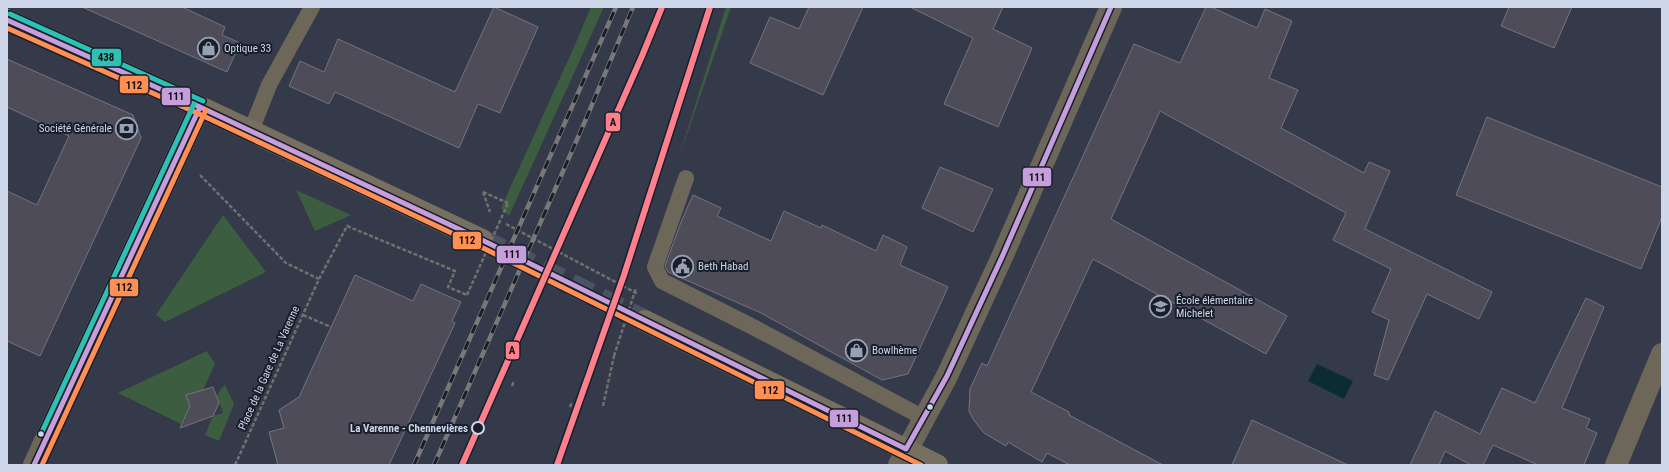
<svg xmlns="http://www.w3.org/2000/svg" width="1669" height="472" font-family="'Roboto Condensed',sans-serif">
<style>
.green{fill:#3c5d40}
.water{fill:#0b2d32}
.building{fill:#4e4c58;stroke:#767380}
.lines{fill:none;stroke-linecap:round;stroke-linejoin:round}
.secondary-tunnel{stroke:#4b5262;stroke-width:22;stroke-dasharray:22 11;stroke-linecap:butt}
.path{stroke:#72706c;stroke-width:2.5;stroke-dasharray:4 2;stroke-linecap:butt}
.lane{stroke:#6d675a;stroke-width:16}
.street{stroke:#6d675a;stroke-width:22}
.secondary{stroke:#777060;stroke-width:22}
.rail-casing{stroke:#797777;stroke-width:4.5}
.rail{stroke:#181e2c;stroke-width:3;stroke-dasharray:9;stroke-linecap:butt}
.path-bridge{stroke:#72706c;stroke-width:2.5;stroke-dasharray:4 2;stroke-linecap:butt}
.bus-1-casing{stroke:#181e2c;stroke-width:8}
.bus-2-casing{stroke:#181e2c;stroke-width:8}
.bus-3-casing{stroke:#181e2c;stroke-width:8}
.bus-1{stroke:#c59edb;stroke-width:5}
.bus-2{stroke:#ff8f53;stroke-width:5}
.bus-3{stroke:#2dc1b4;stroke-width:5}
.rail-1-casing{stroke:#181e2c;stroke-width:9}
.rail-1{stroke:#ff808d;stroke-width:6}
.bus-dot{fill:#ced7e9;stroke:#181e2c;stroke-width:1.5}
.stop-dot{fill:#181e2c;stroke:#ced7e9;stroke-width:2}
.labels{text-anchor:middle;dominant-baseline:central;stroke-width:4;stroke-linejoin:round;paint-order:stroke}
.poi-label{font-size:11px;fill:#ced7e9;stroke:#181e2c;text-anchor:start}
.street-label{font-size:11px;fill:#ced7e9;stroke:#181e2c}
.stop-label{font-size:11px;font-weight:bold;fill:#ced7e9;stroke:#181e2c;text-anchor:end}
.line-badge{stroke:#181e2c;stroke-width:1.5}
.pale-badge-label{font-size:11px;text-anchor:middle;font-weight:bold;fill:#111}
</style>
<rect width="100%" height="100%" fill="#343a4a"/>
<path class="green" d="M 591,7 L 604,7 L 509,216 L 501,208 L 574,47 Z
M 726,7 L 731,7 L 678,160 Z
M 296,190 L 351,215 L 315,231 Z
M 223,215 L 266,272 L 165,322 L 156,315 Z
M 207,351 L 215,364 L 203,390 L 186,395 L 190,406 L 181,424 L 118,393 Z
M 225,385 L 234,404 L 219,441 L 205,435 L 213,416 L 223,413 L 217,396 L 220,390 Z"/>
<path class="water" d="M 1317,364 L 1353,381 L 1344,399 L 1308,381 Z"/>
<path class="building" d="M 82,7 L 182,7 L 225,27 L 222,35 L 240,43 L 227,72 Z
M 494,7 L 538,27 L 500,113 L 478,104 L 459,148 L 335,92 L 329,104 L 289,86 L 300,61 L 324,72 L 338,39 L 455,92 Z
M 809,7 L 863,7 L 823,95 L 750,63 L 770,17 L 799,29 Z
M 910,7 L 1003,7 L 993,29 L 1032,48 L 998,127 L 944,104 L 973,38 Z
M 1206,7 L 1211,7 L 1257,28 L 1265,9 L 1292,21 L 1269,78 L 1298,90 L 1281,128 L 1364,173 L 1369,162 L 1390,171 L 1365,229 L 1492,292 L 1479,319 L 1427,294 L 1388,380 L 1374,375 L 1389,320 L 1372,312 L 1391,269 L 1333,240 L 1346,213 L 1160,111 L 1111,219 L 1287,316 L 1266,354 L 1093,259 L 1031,392 L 1069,412 L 1069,415 L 1163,465 L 1070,465 L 1047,453 L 1042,462 L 1008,442 L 1006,446 L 984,433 L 973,419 L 969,411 L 970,389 L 982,363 L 987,366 L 1134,44 L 1180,63 Z
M 1509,7 L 1572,7 L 1554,48 L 1501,26 Z
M 7,59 L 133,115 L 141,138 L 40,356 L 7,341 L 7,191 L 37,205 L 69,136 L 7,107 Z
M 1487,117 L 1662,187 L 1662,217 L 1641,269 L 1456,195 Z
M 940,167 L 993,189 L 973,232 L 922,208 Z
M 693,195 L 721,208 L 717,216 L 771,241 L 784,211 L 821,228 L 822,225 L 876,251 L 883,235 L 907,247 L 900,265 L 948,287 L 908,374 L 882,380 L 761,313 L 668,272 L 665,266 L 681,222 Z
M 355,275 L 413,301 L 421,284 L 461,302 L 452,321 L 455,323 L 389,465 L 278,465 L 269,432 L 284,428 L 279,410 L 299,397 Z
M 1586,298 L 1604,307 L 1562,408 L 1590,419 L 1586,428 L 1597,433 L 1584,465 L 1538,465 L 1493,445 L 1483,465 L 1471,465 L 1445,451 L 1439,465 L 1410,465 L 1435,411 L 1480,434 L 1502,388 L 1535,403 Z
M 213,387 L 219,403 L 213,416 L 180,428 L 190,406 L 186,395 Z
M 1252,420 L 1348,465 L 1232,465 Z"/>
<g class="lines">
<path class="secondary-tunnel" d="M 482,240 L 645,321"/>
<path class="path" d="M 200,175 L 286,263 L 319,279
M 483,192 L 490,212
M 483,192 L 508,203
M 506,224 L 638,294
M 303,315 L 331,327
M 512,386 L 514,381
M 603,406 L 614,356
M 570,407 L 572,402
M 235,465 L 319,279 L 347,226 L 455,271 L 448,287 L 467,295"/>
<path class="lane" d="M 251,131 L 269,85 L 312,7
M 686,178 L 655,267 L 662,281 L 753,327 L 924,418"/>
<path class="street" d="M 34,465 L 200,107
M 899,465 L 947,376 L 1002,257 L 1111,7
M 1616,465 L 1662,354"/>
<path class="secondary" d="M 7,20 L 200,107 L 482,240
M 645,321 L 937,465"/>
<defs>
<path id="rail" d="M 414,465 L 616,7
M 434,465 L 586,119 L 633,7"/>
</defs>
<use href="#rail" class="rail-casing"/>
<use href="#rail" class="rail"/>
<path class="path-bridge" d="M 467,295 L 508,203
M 614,356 L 636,288"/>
<defs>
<path id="bus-1" d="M 7,20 L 200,107 L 482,240 L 906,449 L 947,376 L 1002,257 L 1111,7
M 34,465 L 200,107"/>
<path id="bus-2" d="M 7,28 L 197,113 L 479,246 L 921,465
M 42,465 L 206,110"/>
<path id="bus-3" d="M 10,14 L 203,101
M 41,434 L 194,104"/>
</defs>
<use href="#bus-1" class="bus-1-casing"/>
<use href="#bus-2" class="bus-2-casing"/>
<use href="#bus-3" class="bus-3-casing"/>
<use href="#bus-1" class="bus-1"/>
<use href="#bus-2" class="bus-2"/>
<use href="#bus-3" class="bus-3"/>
<defs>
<path id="rail-1" d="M 462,465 L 642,56 L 662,7
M 557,465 L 624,275 L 710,7"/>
</defs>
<use href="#rail-1" class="rail-1-casing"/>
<use href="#rail-1" class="rail-1"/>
</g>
<defs>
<symbol id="shop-ring" viewBox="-11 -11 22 22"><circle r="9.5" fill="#181e2c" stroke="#98a0b1" stroke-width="1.5"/><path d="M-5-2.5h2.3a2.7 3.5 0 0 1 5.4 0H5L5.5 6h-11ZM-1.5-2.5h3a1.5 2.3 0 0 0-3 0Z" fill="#98a0b1"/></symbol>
<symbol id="bank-ring" viewBox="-11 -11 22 22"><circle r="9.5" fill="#181e2c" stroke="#98a0b1" stroke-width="1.5"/><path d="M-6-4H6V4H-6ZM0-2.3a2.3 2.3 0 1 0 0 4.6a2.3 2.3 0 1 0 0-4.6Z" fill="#98a0b1"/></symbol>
<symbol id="civic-ring" viewBox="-11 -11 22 22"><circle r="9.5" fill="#181e2c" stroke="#98a0b1" stroke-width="1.5"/><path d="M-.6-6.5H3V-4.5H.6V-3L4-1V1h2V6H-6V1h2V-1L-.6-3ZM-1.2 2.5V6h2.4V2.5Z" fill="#98a0b1"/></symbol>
<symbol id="school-ring" viewBox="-11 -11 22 22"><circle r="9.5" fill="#181e2c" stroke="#98a0b1" stroke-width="1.5"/><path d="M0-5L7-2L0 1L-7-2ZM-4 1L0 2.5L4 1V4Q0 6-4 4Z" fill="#98a0b1"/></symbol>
</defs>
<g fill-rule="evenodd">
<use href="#shop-ring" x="196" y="36" width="25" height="25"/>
<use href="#bank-ring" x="114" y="116" width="25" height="25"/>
<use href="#civic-ring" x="670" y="254" width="25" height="25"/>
<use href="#school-ring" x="1148" y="294" width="25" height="25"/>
<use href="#shop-ring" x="844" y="338" width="25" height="25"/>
</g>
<g class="bus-dot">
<circle cx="930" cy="407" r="3.5"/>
<circle cx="41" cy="434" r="3.5"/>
</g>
<circle class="stop-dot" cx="478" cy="428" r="6"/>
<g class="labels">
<g class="poi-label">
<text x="224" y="48">Optique 33</text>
<text x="112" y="128" text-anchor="end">Société Générale</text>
<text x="698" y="266">Beth Habad</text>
<text x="1176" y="300">École élémentaire<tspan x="1176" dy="13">Michelet</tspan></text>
<text x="872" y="350">Bowlhème</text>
</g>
<g class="street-label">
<text transform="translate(269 368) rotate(-66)">Place de la Gare de La Varenne</text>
</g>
<g class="stop-label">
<text x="468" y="428">La Varenne - Chennevières</text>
</g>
</g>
<g class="line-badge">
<rect x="91" y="48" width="31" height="19" rx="4" fill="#2dc1b4"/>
<rect x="119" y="75" width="30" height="19" rx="4" fill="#ff8f53"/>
<rect x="161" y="87" width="30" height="19" rx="4" fill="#c59edb"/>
<rect x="605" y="112" width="16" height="20" rx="4" fill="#ff808d"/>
<rect x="1022" y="167" width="30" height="20" rx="4" fill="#c59edb"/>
<rect x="452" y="231" width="30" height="19" rx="4" fill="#ff8f53"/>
<rect x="496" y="245" width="31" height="19" rx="4" fill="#c59edb"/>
<rect x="109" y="278" width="30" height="19" rx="4" fill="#ff8f53"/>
<rect x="505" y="341" width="15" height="19" rx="4" fill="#ff808d"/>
<rect x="754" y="380" width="31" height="20" rx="4" fill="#ff8f53"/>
<rect x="829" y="409" width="30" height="19" rx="4" fill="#c59edb"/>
</g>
<g class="pale-badge-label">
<text x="106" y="61">438</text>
<text x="134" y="89">112</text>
<text x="176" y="100">111</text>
<text x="613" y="126">A</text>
<text x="1037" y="181">111</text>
<text x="467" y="244">112</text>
<text x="512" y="258">111</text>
<text x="124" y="291">112</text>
<text x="512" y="354">A</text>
<text x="770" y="394">112</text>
<text x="844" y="422">111</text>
</g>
<rect width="1669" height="472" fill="none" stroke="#ced7e9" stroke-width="16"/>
</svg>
